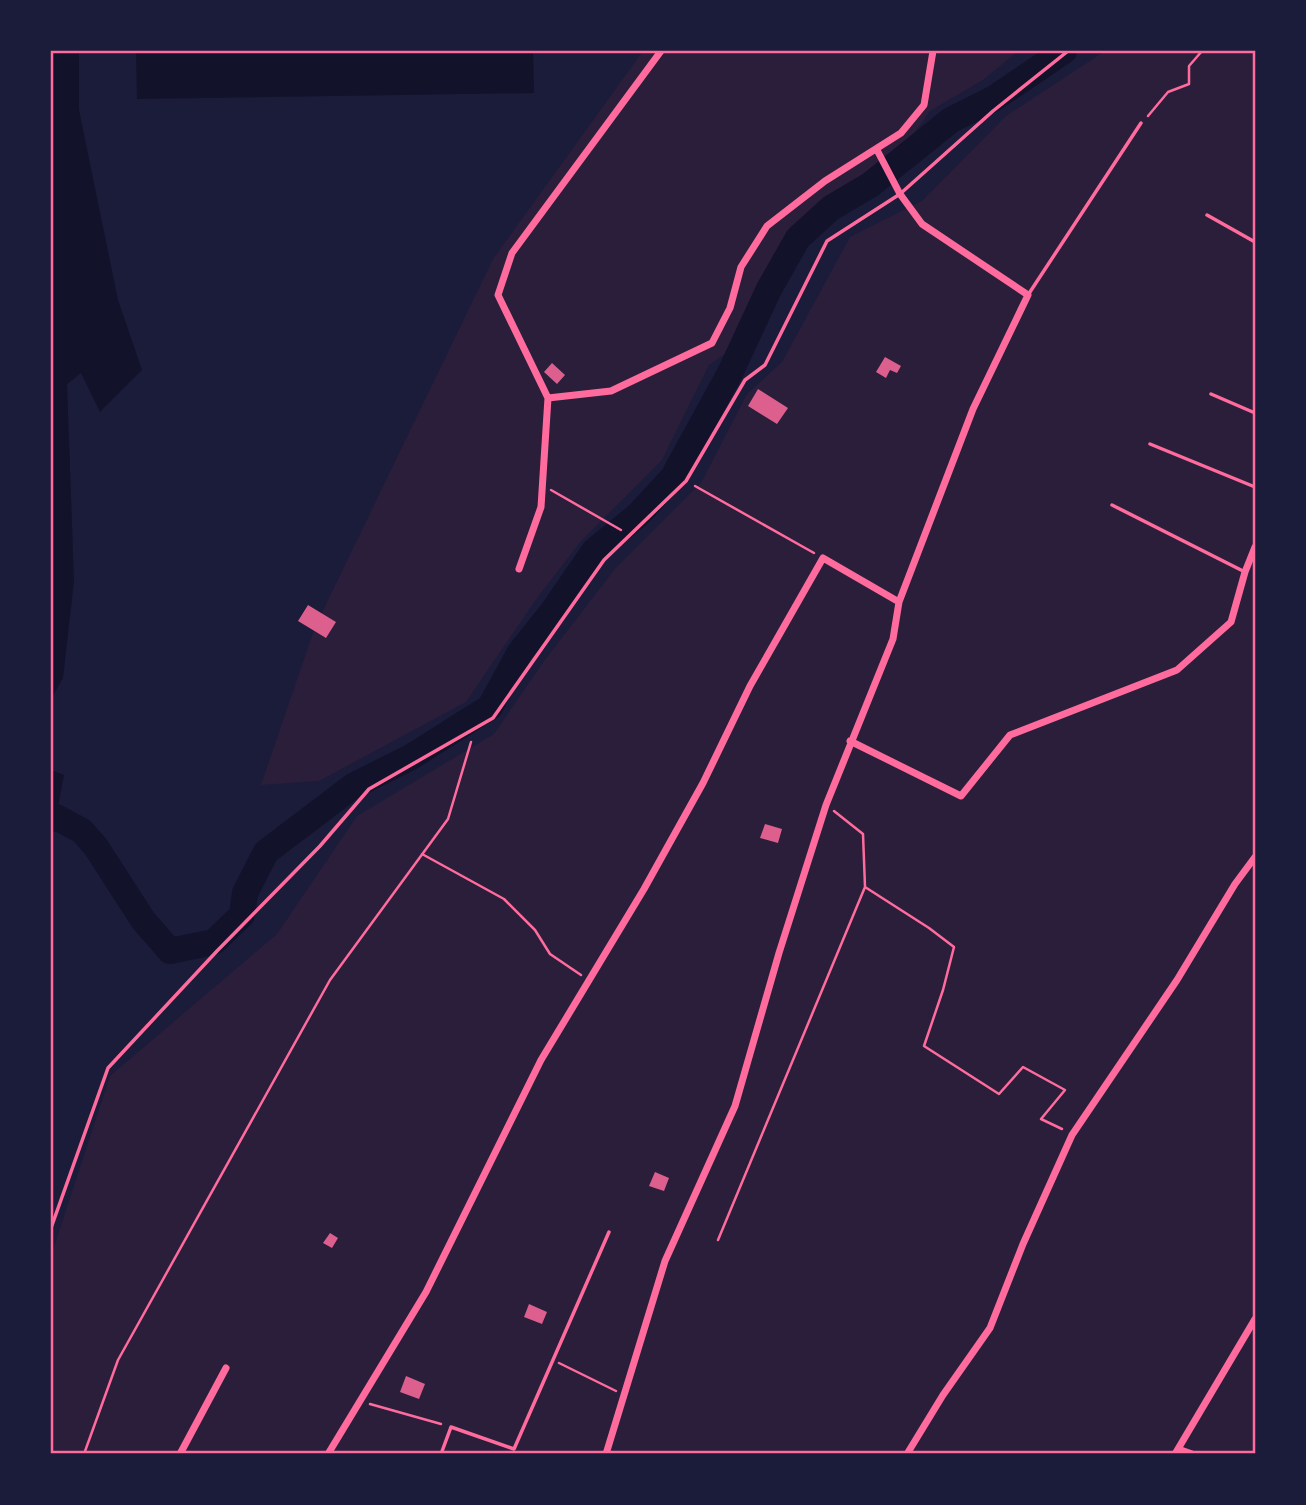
<svg xmlns="http://www.w3.org/2000/svg" width="1306" height="1505" font-family="Raleway,sans-serif">
<style>
.green{fill:#2a1e3b}
.water{fill:#12122b}
.lines{fill:none;stroke-linecap:round;stroke-linejoin:round}
.river{stroke:#12122b;stroke-width:26}
.building{fill:#dd5f8e}
.path{stroke:#ff6b9d;stroke-width:2.5}
.service{stroke:#ff6b9d;stroke-width:3.5}
.minor{stroke:#ff6b9d;stroke-width:7}
.neatline{fill:none;stroke:#ff6b9d;stroke-width:2.5}
</style>
<rect width="100%" height="100%" fill="#1b1b3a"/>
<path class="green" d="M 643,51 L 1018,51 L 983,80 L 930,111 L 894,161 L 854,192 L 788,232 L 755,294 L 738,345 L 709,365 L 662,460 L 582,540 L 537,598 L 466,702 L 319,781 L 261,785 L 315,627 L 493,259 Z
M 1105,51 L 1255,51 L 1255,1454 L 51,1454 L 51,1256 L 110,1076 L 277,934 L 357,816 L 494,734 L 544,661 L 614,570 L 701,483 L 747,394 L 782,362 L 850,237 L 922,201 L 1006,116 Z"/>
<path class="water" d="M 51,51 L 79,51 L 79,110 L 118,300 L 142,370 L 100,412 L 81,373 L 67,384 L 74,581 L 63,678 L 51,699 Z
M 136,51 L 533,51 L 534,93 L 137,99 Z
M 51,770 L 64,775 L 51,844 Z"/>
<g class="lines">
<path class="river" d="M 51,819 L 56,817 L 82,831 L 96,847 L 143,920 L 170,951 L 214,942 L 242,915 L 245,893 L 266,852 L 353,786 L 411,757 L 490,707 L 520,652 L 552,612 L 594,551 L 638,515 L 673,477 L 730,373 L 769,289 L 798,238 L 831,208 L 870,185 L 951,120 L 993,99 L 1064,51"/>
</g>
<path class="building" d="M 885,357 L 901,366 L 897,373 L 890,370 L 886,378 L 876,372 Z
M 552,363 L 565,375 L 557,384 L 544,372 Z
M 758,389 L 788,408 L 777,424 L 748,406 Z
M 308,605 L 336,622 L 326,638 L 298,621 Z
M 765,824 L 782,829 L 778,843 L 760,838 Z
M 655,1172 L 669,1178 L 664,1191 L 649,1186 Z
M 330,1233 L 338,1238 L 332,1248 L 323,1243 Z
M 529,1304 L 547,1312 L 542,1324 L 524,1317 Z
M 406,1376 L 425,1384 L 419,1399 L 400,1392 Z"/>
<g class="lines">
<path class="path" d="M 1148,116 L 1168,92 L 1189,84 L 1189,66 L 1202,51
M 695,486 L 814,553
M 551,490 L 621,530
M 422,854 L 504,899 L 535,930 L 550,954 L 581,975
M 865,887 L 929,928 L 954,947 L 943,990 L 924,1046 L 999,1094 L 1023,1067 L 1065,1090 L 1041,1119 L 1062,1129
M 718,1240 L 865,887 L 863,834 L 834,811
M 559,1363 L 616,1391
M 370,1404 L 441,1424
M 84,1454 L 118,1360 L 330,980 L 448,819 L 471,742"/>
<path class="service" d="M 1207,215 L 1255,242
M 1028,295 L 1141,123
M 1211,394 L 1255,413
M 1150,444 L 1255,487
M 1112,505 L 1243,571
M 51,1228 L 108,1068 L 217,951 L 320,846 L 369,789 L 493,718 L 604,560 L 686,481 L 745,380 L 765,365 L 827,241 L 900,194 L 993,111 L 1068,51
M 441,1454 L 451,1427 L 514,1449 L 609,1232"/>
<path class="minor" d="M 548,398 L 611,391 L 712,343 L 730,308 L 741,267 L 767,226 L 825,181 L 901,133 L 924,105 L 933,51
M 519,569 L 541,507 L 548,398 L 498,295 L 512,253 L 661,51
M 850,741 L 961,796 L 1010,735 L 1177,670 L 1231,622 L 1245,572 L 1255,547
M 1178,1449 L 1192,1454
M 180,1454 L 226,1368
M 328,1454 L 426,1292 L 541,1060 L 644,889 L 703,783 L 750,686 L 823,558 L 899,602
M 606,1454 L 665,1261 L 735,1106 L 779,953 L 826,805 L 893,639 L 899,602 L 973,409 L 1028,295 L 922,224 L 900,194 L 877,150
M 907,1454 L 943,1395 L 990,1328 L 1023,1244 L 1072,1135 L 1177,980 L 1235,884 L 1255,857
M 1175,1454 L 1255,1319"/>
</g>
<rect width="1306" height="1505" fill="none" stroke="#1b1b3a" stroke-width="105"/>
<rect x="52" y="52" width="1202" height="1400" class="neatline"/>
</svg>
